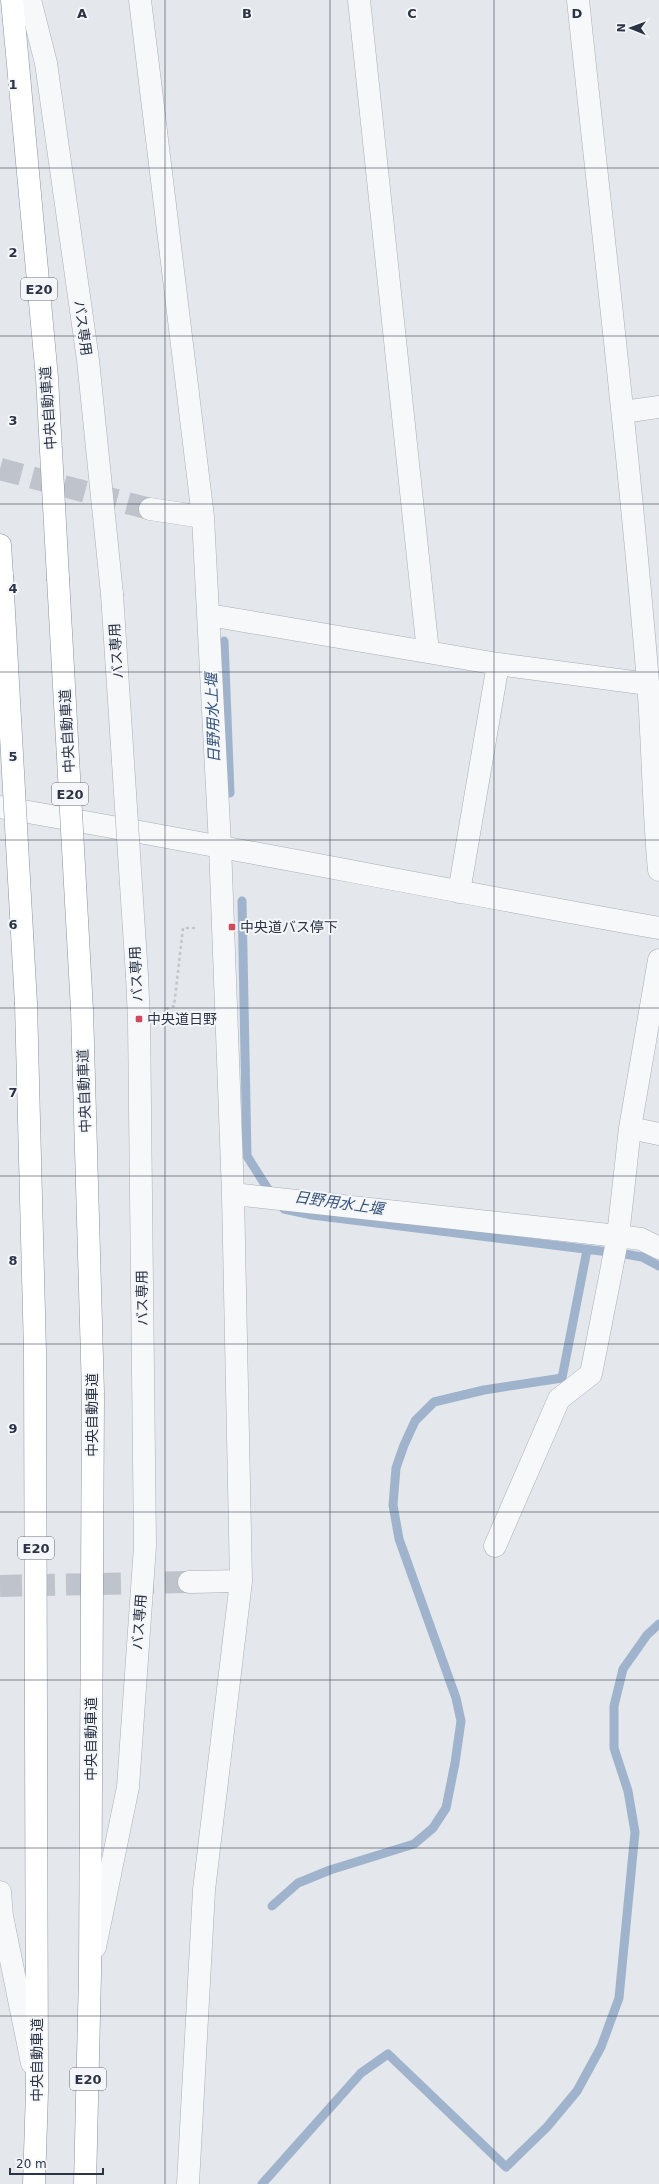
<svg xmlns="http://www.w3.org/2000/svg" width="659" height="2184" font-family="'DejaVu Sans','Noto Sans JP',sans-serif">
<style>
.lines{fill:none;stroke-linecap:round;stroke-linejoin:round}
.stream{stroke:#9fb4cc;stroke-width:9}
.minor-tunnel{stroke:#bfc3cb;stroke-width:22;stroke-dasharray:22 11;stroke-linecap:butt}
.minor-casing{stroke:#a9aeb7;stroke-width:23}
.highway-casing{stroke:#8b94a3;stroke-width:23}
.path{stroke:#c2c5cb;stroke-width:2.5;stroke-dasharray:3 3;stroke-linecap:butt}
.minor{stroke:#f7f8fa;stroke-width:22}
.highway{stroke:#fff;stroke-width:22}
.minor-bridge-casing{stroke:#a9aeb7;stroke-width:23;stroke-linecap:butt}
.highway-bridge-casing{stroke:#8b94a3;stroke-width:23;stroke-linecap:butt}
.minor-bridge{stroke:#f7f8fa;stroke-width:22}
.highway-bridge{stroke:#fff;stroke-width:22}
.grid{fill:none;stroke:#2b3445;stroke-width:1;stroke-opacity:0.55}
.poi-dot{fill:#d1495b;stroke:#f4f6f9;stroke-width:1.5}
.labels{text-anchor:middle;dominant-baseline:central;stroke-width:4;stroke-linejoin:round;paint-order:stroke}
.shield{fill:#f4f6f9;stroke:#676e7b;stroke-width:1}
.shield-label{font-size:13px;font-weight:bold;fill:#2b3445}
.street-label{font-size:14px;fill:#2b3445;stroke:#f4f6f9}
.poi-label{font-size:14px;fill:#2b3445;stroke:#f4f6f9;text-anchor:start}
.water-label{font-size:15px;font-style:italic;fill:#34527a;stroke:#f4f6f9}
.grid-label{font-size:13px;text-anchor:middle;font-weight:bold;fill:#2b3445;stroke:#f4f6f9;stroke-width:4;stroke-linejoin:round;paint-order:stroke}
</style>
<rect width="100%" height="100%" fill="#e4e7ec"/>
<g class="lines">
<path class="stream" d="M 224,641 L 230,793
M 242,901 L 247,1156 L 273,1197
M 284,1209 L 312,1215 L 625,1254 L 642,1257 L 659,1266
M 272,1906 L 298,1883 L 330,1870 L 414,1844 L 433,1828 L 446,1808 L 455,1763 L 461,1721 L 456,1698 L 399,1539 L 393,1505 L 396,1468 L 404,1445 L 415,1421 L 434,1402 L 484,1390 L 562,1378 L 587,1250
M 262,2184 L 361,2073 L 388,2054 L 506,2167 L 547,2127 L 577,2091 L 601,2047 L 619,1998 L 635,1832 L 628,1791 L 614,1748 L 614,1706 L 623,1669 L 647,1635 L 659,1624"/>
<path class="minor-tunnel" d="M 0,469 L 150,509
M 0,1586 L 189,1582"/>
<defs>
<path id="minor" d="M 30,0 L 46,63 L 88,360 L 112,594
M 140,0 L 203,517 L 220,845 L 233,1194 L 241,1581 L 204,1890 L 188,2184
M 359,0 L 428,652
M 578,0 C 602,227 629,454 648,682 C 653,744 653,807 659,870
M 623,412 L 659,407
M 150,509 L 203,517
M 209,615 L 498,664 L 648,684
M 0,807 C 220,845 439,889 659,928
M 459,892 L 498,664
M 630,1128 L 659,1134
M 233,1194 L 618,1236 L 641,1239 L 659,1248
M 495,1546 L 559,1399 L 591,1374 L 618,1236 L 630,1128 L 659,960
M 189,1582 L 241,1581
M 0,1892 L 2,1916 L 32,2063
M 95,1947 L 128,1787 L 145,1546 L 139,1019 L 137,976"/>
<path id="highway" d="M 12,0 L 47,378 L 58,578
M 0,545 L 2,576
M 26,1004 L 35,1352 L 37,2092 L 34,2184
M 82,1010 L 93,1393 L 90,1974 L 85,2184"/>
</defs>
<use href="#minor" class="minor-casing"/>
<use href="#highway" class="highway-casing"/>
<path class="path" d="M 166,1009 L 174,1006 L 183,928 L 195,928"/>
<use href="#minor" class="minor"/>
<use href="#highway" class="highway"/>
<defs>
<path id="minor-bridge" d="M 112,594 L 137,976"/>
<path id="highway-bridge" d="M 2,576 L 26,1004
M 58,578 L 82,1010"/>
</defs>
<use href="#minor-bridge" class="minor-bridge-casing"/>
<use href="#highway-bridge" class="highway-bridge-casing"/>
<use href="#minor-bridge" class="minor-bridge"/>
<use href="#highway-bridge" class="highway-bridge"/>
</g>
<path class="grid" d="M 165,0 L 165,2184M 330,0 L 330,2184M 494,0 L 494,2184M 0,168 L 659,168M 0,336 L 659,336M 0,504 L 659,504M 0,672 L 659,672M 0,840 L 659,840M 0,1008 L 659,1008M 0,1176 L 659,1176M 0,1344 L 659,1344M 0,1512 L 659,1512M 0,1680 L 659,1680M 0,1848 L 659,1848M 0,2016 L 659,2016"/>
<g class="poi-dot">
<rect x="228" y="923" width="8" height="8" rx="2"/>
<rect x="135" y="1015" width="8" height="8" rx="2"/>
</g>
<g class="labels">
<g class="shield">
<rect x="21" y="278" width="36" height="22" rx="3"/>
<rect x="52" y="783" width="36" height="22" rx="3"/>
<rect x="18" y="1537" width="36" height="22" rx="3"/>
<rect x="70" y="2068" width="36" height="22" rx="3"/>
</g>
<g class="shield-label">
<text x="39" y="289">E20</text>
<text x="70" y="794">E20</text>
<text x="36" y="1548">E20</text>
<text x="88" y="2079">E20</text>
</g>
<g class="street-label">
<text transform="translate(83 328) rotate(82)">バス専用</text>
<text transform="translate(48 408) rotate(-94)">中央自動車道</text>
<text transform="translate(116 651) rotate(-94)">バス専用</text>
<text transform="translate(67 731) rotate(-93)">中央自動車道</text>
<text transform="translate(136 974) rotate(-93)">バス専用</text>
<text transform="translate(84 1091) rotate(-92)">中央自動車道</text>
<text transform="translate(142 1298) rotate(-91)">バス専用</text>
<text transform="translate(92 1415) rotate(-90)">中央自動車道</text>
<text transform="translate(139 1622) rotate(-86)">バス専用</text>
<text transform="translate(91 1739) rotate(-90)">中央自動車道</text>
<text transform="translate(37 2060) rotate(-90)">中央自動車道</text>
</g>
<g class="poi-label">
<text x="240" y="927">中央道バス停下</text>
<text x="147" y="1019">中央道日野</text>
</g>
<g class="water-label">
<text transform="translate(213 718) rotate(-92)">日野用水上堰</text>
<text transform="translate(339 1203) rotate(8)">日野用水上堰</text>
</g>
</g>
<g class="grid-label">
<text x="82" y="18">A</text>
<text x="247" y="18">B</text>
<text x="412" y="18">C</text>
<text x="577" y="18">D</text>
<text x="13" y="89">1</text>
<text x="13" y="257">2</text>
<text x="13" y="425">3</text>
<text x="13" y="593">4</text>
<text x="13" y="761">5</text>
<text x="13" y="929">6</text>
<text x="13" y="1097">7</text>
<text x="13" y="1265">8</text>
<text x="13" y="1433">9</text>
</g>
<g transform="translate(631 28) rotate(271)" stroke="#f4f6f9" stroke-width="3" paint-order="stroke">
<path d="M0-3L7 15L0 10L-7 15Z" fill="#2b3445"/>
<text y="-6" font-size="11" font-weight="bold" text-anchor="middle" fill="#2b3445">N</text>
</g>
<path d="M10 2168v6h93v-6" fill="none" stroke="#2b3445" stroke-width="2"/>
<text x="16" y="2168" font-size="12" fill="#2b3445" stroke="#f4f6f9" stroke-width="3" paint-order="stroke">20 m</text>
</svg>
